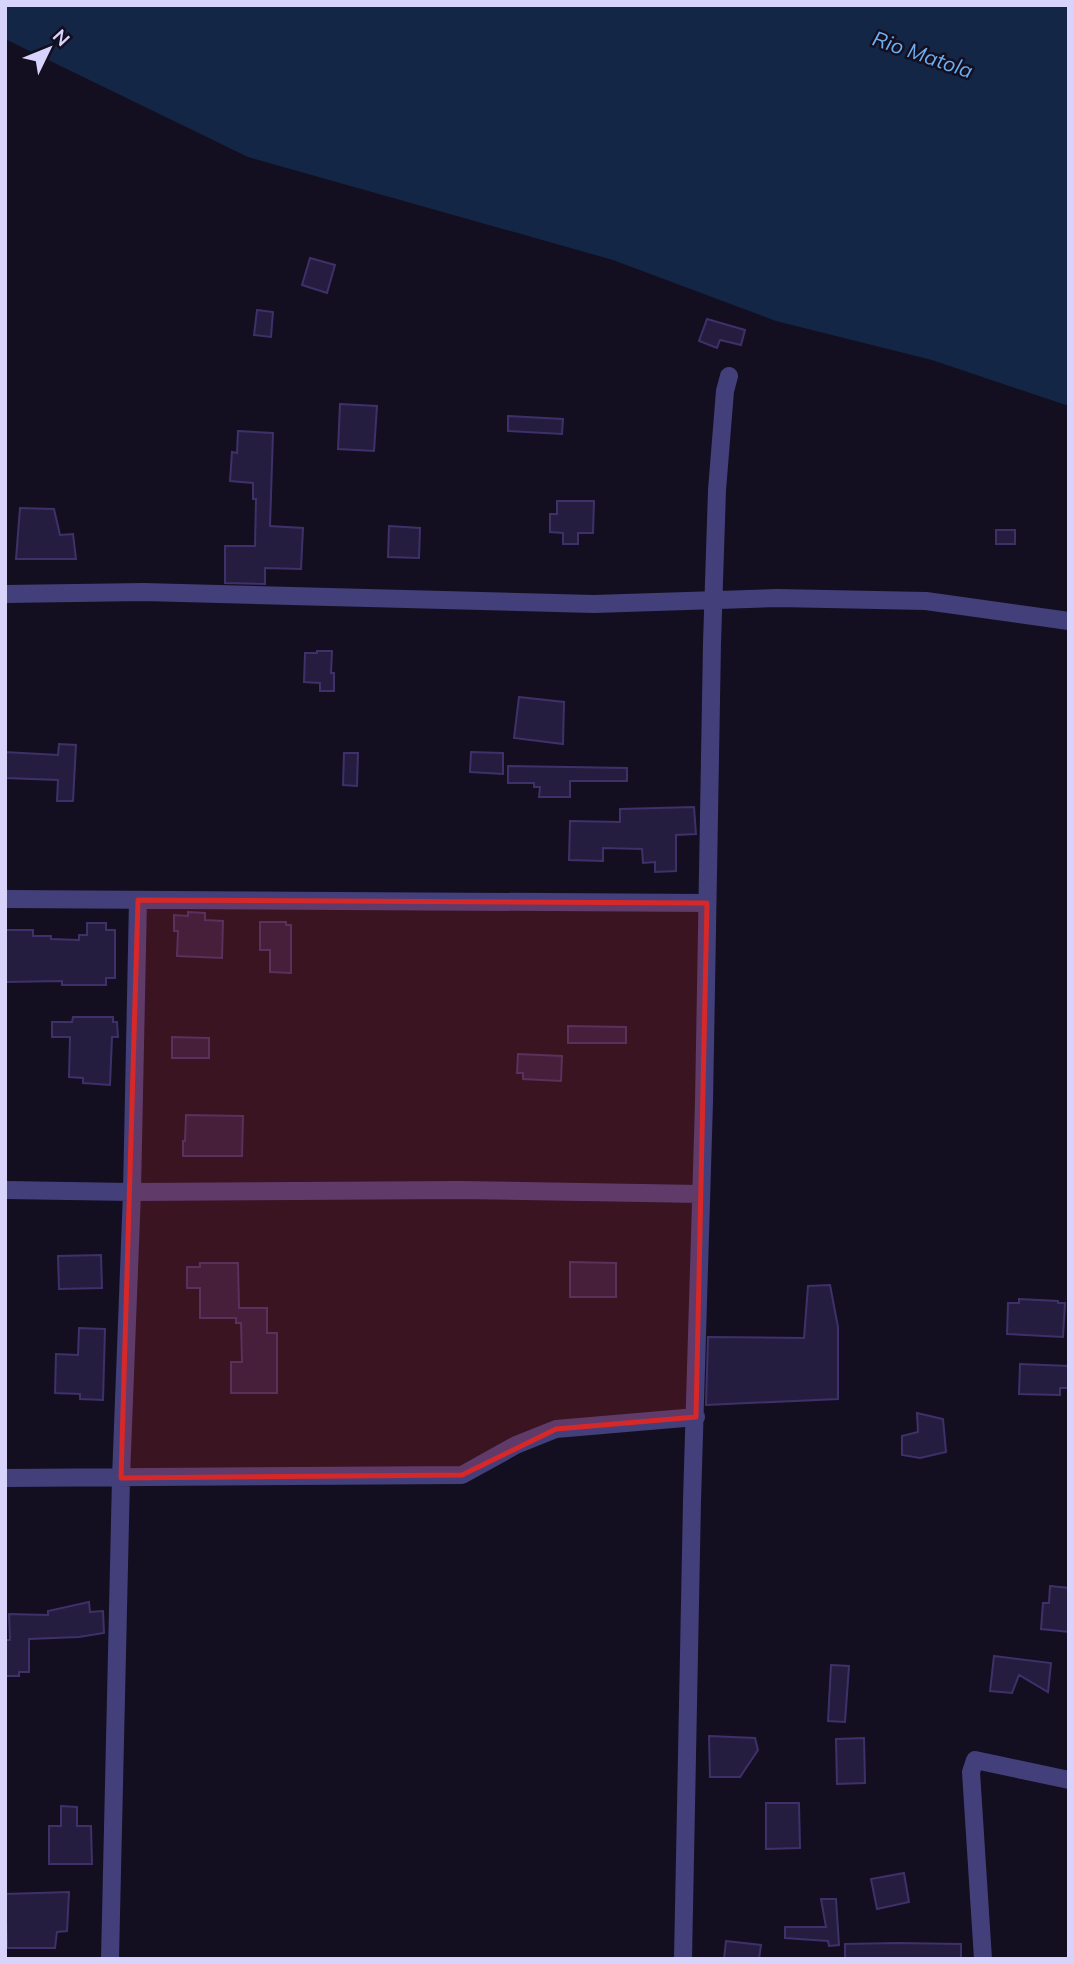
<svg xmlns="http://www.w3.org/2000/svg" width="1074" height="1964" font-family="Mulish,sans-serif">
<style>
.water{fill:#142645}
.building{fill:#251d3f;stroke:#3e3169;stroke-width:2}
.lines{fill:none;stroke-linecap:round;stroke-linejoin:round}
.minor{stroke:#433f7a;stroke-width:18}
.marked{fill:#d62828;fill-opacity:0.2;stroke:#d62828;stroke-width:5;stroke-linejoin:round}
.labels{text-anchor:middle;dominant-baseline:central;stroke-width:5;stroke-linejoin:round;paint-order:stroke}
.water-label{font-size:21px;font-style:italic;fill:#6baff0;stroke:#130f20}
</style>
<rect width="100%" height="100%" fill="#130f20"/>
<path class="water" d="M 5,5 L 1069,5 L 1069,406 L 932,360 L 776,321 L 613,260 L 248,157 L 5,39 Z"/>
<path class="building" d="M 310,258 L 335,265 L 327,293 L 302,285 Z
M 257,310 L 273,312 L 271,337 L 254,335 Z
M 707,319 L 745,330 L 741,345 L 720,340 L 717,348 L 699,341 Z
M 340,404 L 377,406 L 374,451 L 338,449 Z
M 508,416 L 563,419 L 562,434 L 508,431 Z
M 238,431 L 273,433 L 270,526 L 303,528 L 301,569 L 265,568 L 265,584 L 225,583 L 225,546 L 255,546 L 256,499 L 253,499 L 253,483 L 230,481 L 232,452 L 237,453 Z
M 557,501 L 594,501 L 593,533 L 578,533 L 578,544 L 563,544 L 563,533 L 550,532 L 550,514 L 557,514 Z
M 20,508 L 54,509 L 60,535 L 73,534 L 76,559 L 16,559 Z
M 389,526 L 420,528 L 419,558 L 388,557 Z
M 996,530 L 1015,530 L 1015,544 L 996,544 Z
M 317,651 L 332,651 L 331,673 L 334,673 L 334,691 L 320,691 L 320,683 L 304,682 L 305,653 L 317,653 Z
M 519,697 L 564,702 L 563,744 L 514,738 Z
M 59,744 L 76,745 L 73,801 L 57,801 L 58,780 L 5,778 L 5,752 L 58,755 Z
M 471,752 L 503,753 L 503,774 L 470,772 Z
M 344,753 L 358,753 L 357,786 L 343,785 Z
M 508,766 L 627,768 L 627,781 L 570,781 L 570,797 L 539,797 L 540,787 L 534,787 L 534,783 L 508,783 Z
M 694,807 L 696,834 L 676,835 L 676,871 L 655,872 L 655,862 L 643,863 L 642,849 L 603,848 L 603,861 L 569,860 L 570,821 L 620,822 L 620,809 Z
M 188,912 L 205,913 L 205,920 L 223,921 L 222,958 L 177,956 L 178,931 L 174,931 L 174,915 L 188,916 Z
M 260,922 L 286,922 L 286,925 L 291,925 L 291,973 L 270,972 L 270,950 L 260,950 Z
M 87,923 L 106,923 L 106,930 L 115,930 L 115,978 L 106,978 L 106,985 L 62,985 L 62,981 L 6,982 L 5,930 L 33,930 L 33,936 L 51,936 L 51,939 L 79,940 L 79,935 L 87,935 Z
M 73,1017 L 113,1017 L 113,1022 L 117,1022 L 118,1037 L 112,1037 L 110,1085 L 83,1083 L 83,1078 L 69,1077 L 70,1037 L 52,1037 L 52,1022 L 72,1022 Z
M 568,1026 L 626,1027 L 626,1043 L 568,1043 Z
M 172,1037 L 209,1038 L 209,1058 L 172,1058 Z
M 518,1054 L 562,1056 L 561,1081 L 523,1079 L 523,1073 L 517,1073 Z
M 186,1115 L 243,1116 L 242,1156 L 183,1156 L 183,1141 L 185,1141 Z
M 101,1255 L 102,1288 L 59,1289 L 58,1256 Z
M 570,1262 L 616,1263 L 616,1297 L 570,1297 Z
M 200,1263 L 238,1263 L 239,1308 L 267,1308 L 267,1333 L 277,1333 L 277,1393 L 231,1393 L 231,1362 L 242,1362 L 241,1323 L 236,1323 L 236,1318 L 200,1318 L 200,1288 L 187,1288 L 187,1267 L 200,1267 Z
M 830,1285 L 838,1327 L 838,1399 L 706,1405 L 708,1337 L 804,1338 L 808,1286 Z
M 1019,1299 L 1058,1301 L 1058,1303 L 1065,1303 L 1063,1337 L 1007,1334 L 1008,1303 L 1019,1303 Z
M 79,1328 L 105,1329 L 103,1400 L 80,1399 L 80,1394 L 55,1393 L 56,1354 L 78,1355 Z
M 1020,1364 L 1069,1366 L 1069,1388 L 1060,1388 L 1060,1395 L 1019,1394 Z
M 917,1413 L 943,1419 L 946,1452 L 920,1458 L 902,1455 L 902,1436 L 918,1432 Z
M 1050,1586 L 1069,1588 L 1069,1632 L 1041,1629 L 1043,1603 L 1049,1603 Z
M 89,1602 L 90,1612 L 103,1611 L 104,1633 L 79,1637 L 29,1639 L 29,1672 L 19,1672 L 19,1676 L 5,1676 L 5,1640 L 10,1640 L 9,1614 L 48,1615 L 48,1611 Z
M 994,1656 L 1051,1663 L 1048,1692 L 1019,1675 L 1012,1693 L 990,1691 Z
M 831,1665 L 849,1666 L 845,1722 L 828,1721 Z
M 709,1736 L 755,1738 L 758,1750 L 740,1777 L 710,1777 Z
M 864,1738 L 865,1783 L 837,1784 L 836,1739 Z
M 766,1803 L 799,1803 L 800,1848 L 766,1849 Z
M 61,1806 L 77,1807 L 77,1826 L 91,1826 L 92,1864 L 49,1864 L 49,1826 L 61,1826 Z
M 904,1873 L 909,1902 L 877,1909 L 871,1879 Z
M 69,1892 L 67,1931 L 57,1932 L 55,1948 L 7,1948 L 5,1894 Z
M 821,1899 L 836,1899 L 839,1945 L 829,1946 L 828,1941 L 785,1938 L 785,1927 L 826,1927 Z
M 726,1941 L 761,1945 L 759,1959 L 724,1959 Z
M 897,1943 L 961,1944 L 961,1959 L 845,1959 L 845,1944 Z"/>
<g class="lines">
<path class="minor" d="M 5,594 L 144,592 L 594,604 L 777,598 L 926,601 L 1069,621
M 5,899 L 707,903
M 5,1190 L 132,1192 L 460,1190 L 701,1194
M 5,1478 L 462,1475 L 516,1445 L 556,1429 L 696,1417
M 110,1959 L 121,1478 L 132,1192 L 138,900
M 683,1959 L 692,1501 L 704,1102 L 712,643 L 717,490 L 725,391 L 729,376
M 983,1959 L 971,1772 L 975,1760 L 1069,1780"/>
</g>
<path class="marked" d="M 138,900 L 707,903 L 696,1417 L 556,1429 L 462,1475 L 121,1478 Z"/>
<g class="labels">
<g class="water-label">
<text transform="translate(923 54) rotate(19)">Rio Matola</text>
</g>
</g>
<rect width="1074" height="1964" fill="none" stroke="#d8d3fb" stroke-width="14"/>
<g transform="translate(49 49) rotate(47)" stroke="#130f20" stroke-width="5" paint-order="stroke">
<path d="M0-5L12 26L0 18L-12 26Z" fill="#d8d3fb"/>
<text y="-10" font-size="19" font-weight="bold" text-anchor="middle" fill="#d8d3fb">N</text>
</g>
</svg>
